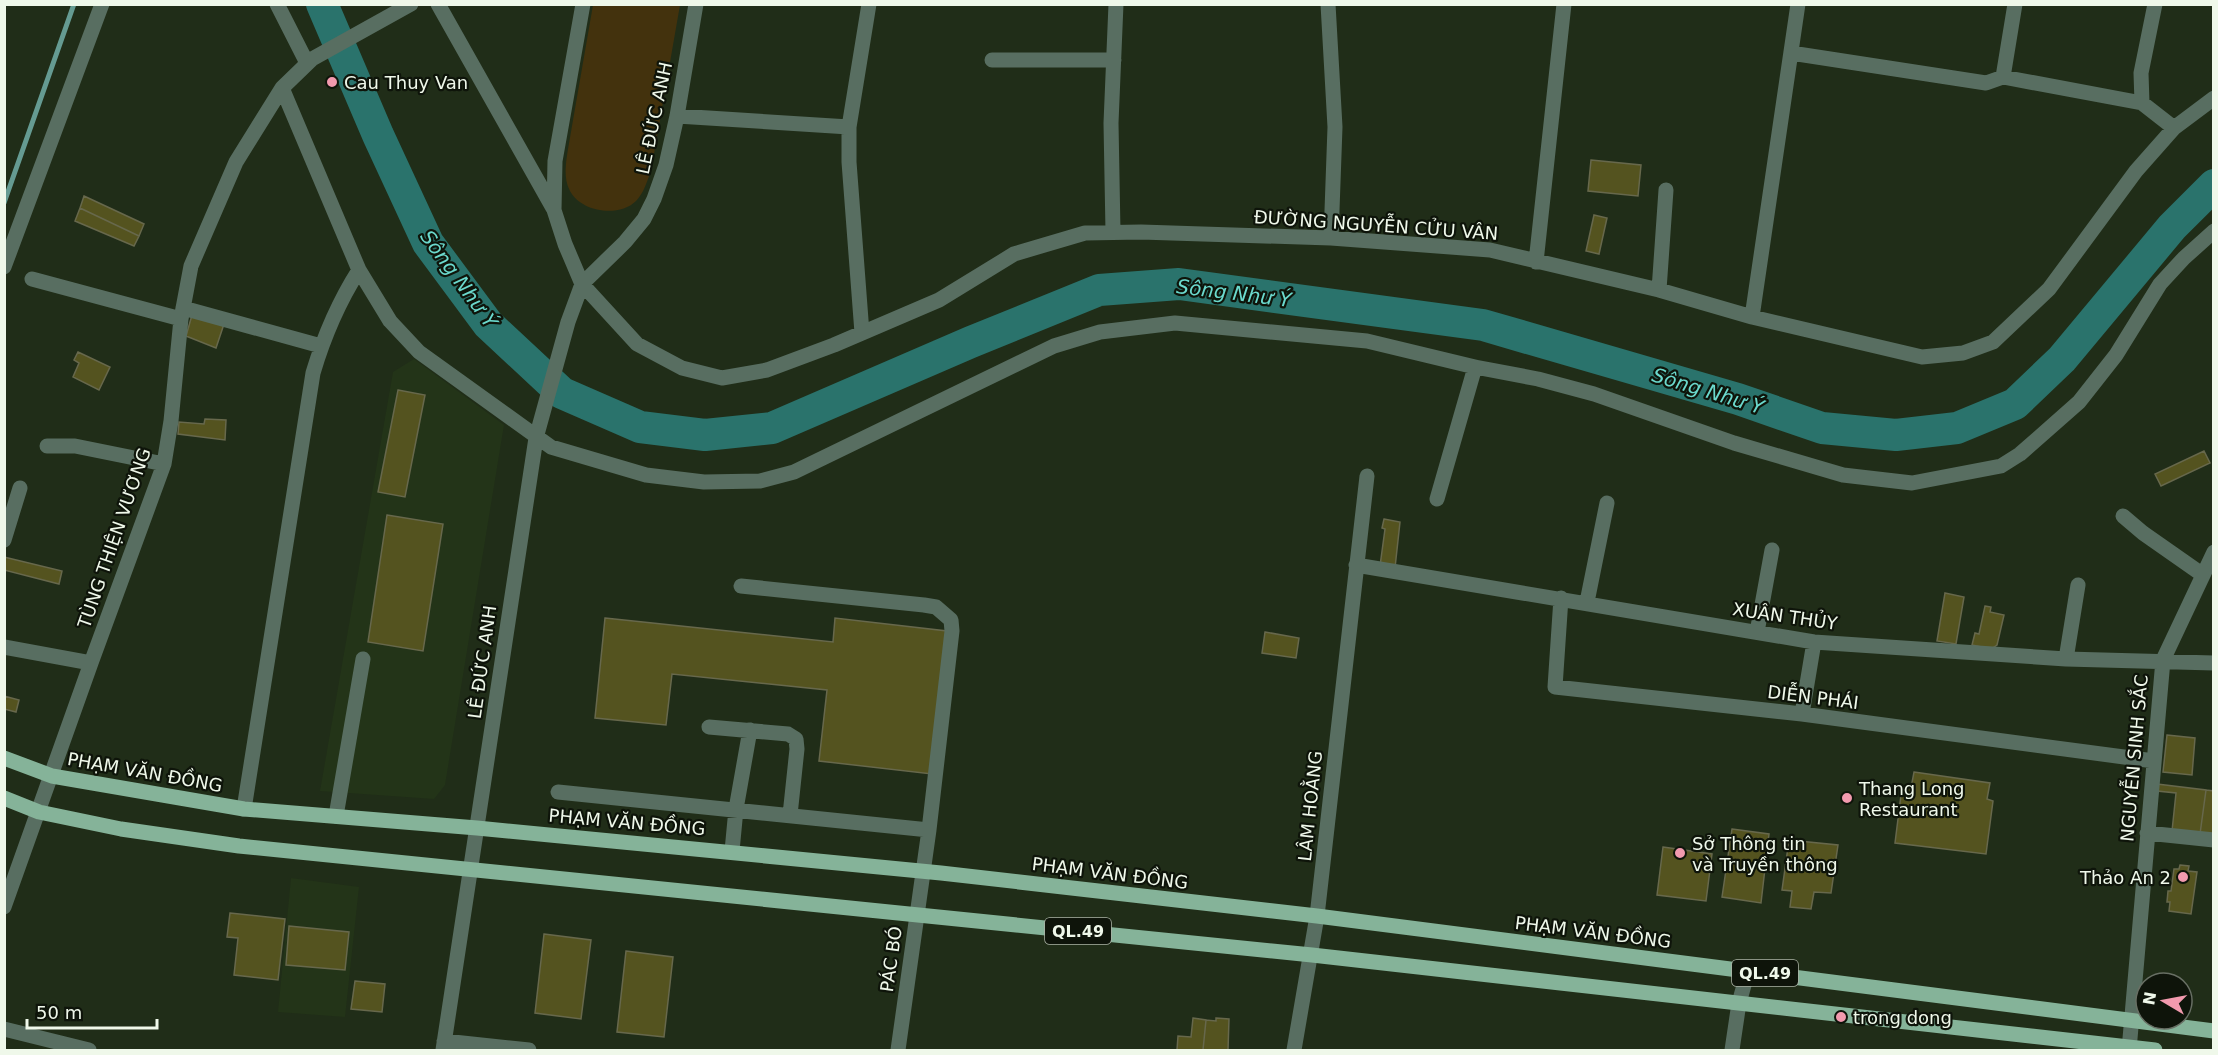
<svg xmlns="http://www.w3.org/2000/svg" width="2218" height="1055" font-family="'DejaVu Sans',sans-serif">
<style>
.built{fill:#233418}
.green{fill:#43320d}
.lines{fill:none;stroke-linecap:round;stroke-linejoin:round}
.stream{stroke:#659b92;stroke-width:5}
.river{stroke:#2a736c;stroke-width:32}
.building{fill:#54531f;stroke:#67684c;stroke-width:1.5}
.minor{stroke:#586e61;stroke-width:15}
.major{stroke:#85b399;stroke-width:15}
.poi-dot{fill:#f29aae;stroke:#0e140a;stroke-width:2}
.labels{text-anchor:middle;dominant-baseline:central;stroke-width:4.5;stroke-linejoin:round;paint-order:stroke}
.shield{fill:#0e140a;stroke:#acb4a7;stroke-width:1.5}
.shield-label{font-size:16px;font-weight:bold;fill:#eff8ea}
.poi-label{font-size:18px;fill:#eff8ea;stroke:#0e140a;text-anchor:start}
.street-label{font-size:18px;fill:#eff8ea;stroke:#0e140a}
.water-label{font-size:20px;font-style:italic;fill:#6bd9cd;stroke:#0e140a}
</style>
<rect width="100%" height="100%" fill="#202d18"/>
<path class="built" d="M 414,359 L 504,425 L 445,785 L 434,799 L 320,791 L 393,372 Z
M 291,878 L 359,887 L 345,1017 L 278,1012 Z"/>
<path class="green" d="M 593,5 L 680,5 L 651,171 C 647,181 644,193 636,201 C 619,218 581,212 570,191 C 563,178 566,162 568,149 Z"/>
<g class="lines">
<path class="stream" d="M 4,203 L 74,4"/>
<path class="river" d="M 322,4 L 378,135 L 428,243 L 488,324 L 562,393 L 640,427 L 705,435 L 772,428 L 971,342 L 1099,290 L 1179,284 L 1483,325 L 1738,399 L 1822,428 L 1896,435 L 1957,428 L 2015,404 L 2062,359 L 2172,227 L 2214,185"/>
</g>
<path class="building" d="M 1591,160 L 1641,165 L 1638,196 L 1588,191 Z
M 84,196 L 144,224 L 139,236 L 80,208 Z
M 80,208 L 139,236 L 134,246 L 75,221 Z
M 1594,215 L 1607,218 L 1599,254 L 1586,251 Z
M 192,315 L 224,324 L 216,348 L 186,336 Z
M 78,352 L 110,367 L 99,390 L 73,377 L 79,363 L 74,360 Z
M 398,390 L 425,395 L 405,497 L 378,492 Z
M 205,419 L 226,420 L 225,440 L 178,434 L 179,422 L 204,424 Z
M 2204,451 L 2210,463 L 2161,486 L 2155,474 Z
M 387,515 L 443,524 L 423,651 L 368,642 Z
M 1384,519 L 1400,522 L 1395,568 L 1380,566 L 1385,529 L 1382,528 Z
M 4,557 L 62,571 L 59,584 L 4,570 Z
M 1945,593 L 1964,597 L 1956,644 L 1937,641 Z
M 1985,606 L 1991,607 L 1990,612 L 2004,615 L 1997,645 L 1991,649 L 1972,645 L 1975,633 L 1979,634 Z
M 605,618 L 833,642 L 835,618 L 947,631 L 932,774 L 819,761 L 827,690 L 672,674 L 666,725 L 595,718 Z
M 1265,632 L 1299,638 L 1296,658 L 1262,653 Z
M 4,696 L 19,700 L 16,712 L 4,709 Z
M 2167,735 L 2195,738 L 2192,775 L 2163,772 Z
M 1914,772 L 1990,783 L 1987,799 L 1993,801 L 1986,854 L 1895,843 L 1902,787 L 1911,788 Z
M 2157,784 L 2206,790 L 2200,834 L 2172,831 L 2176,793 L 2157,791 Z
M 2206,790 L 2214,791 L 2214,836 L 2200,834 Z
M 1732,829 L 1769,834 L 1761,903 L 1722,897 Z
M 1789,840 L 1838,845 L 1831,893 L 1814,892 L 1811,909 L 1790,907 L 1792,891 L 1782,890 Z
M 1663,847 L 1712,854 L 1706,901 L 1657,895 Z
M 2180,865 L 2189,866 L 2188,871 L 2197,872 L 2191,914 L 2169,911 L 2170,902 L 2167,902 L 2168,891 L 2171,891 L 2174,869 L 2179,869 Z
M 230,913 L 285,919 L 278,980 L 234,975 L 238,938 L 227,937 Z
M 289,926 L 349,932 L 345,970 L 286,965 Z
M 544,934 L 591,940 L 581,1019 L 535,1013 Z
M 626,951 L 673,957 L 664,1037 L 617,1032 Z
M 355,981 L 385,984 L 382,1012 L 351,1009 Z
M 1193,1018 L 1206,1020 L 1203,1050 L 1177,1050 L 1178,1036 L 1191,1037 Z
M 1216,1018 L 1229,1019 L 1228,1050 L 1203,1050 L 1206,1020 L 1216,1021 Z"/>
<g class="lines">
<path class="minor" d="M 277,4 L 307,63
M 438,4 L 553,208
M 583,4 L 555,161 L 554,210 L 565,244 L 582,284 L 637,344 L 682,368 L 722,378 L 767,370 L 834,345 L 939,300 L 1014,254 L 1085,233 L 1141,232 L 1331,238 L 1490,250 L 1659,290 L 1752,317 L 1922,357 L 1963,353 L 1993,342 L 2049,289 L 2136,171 L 2174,128 L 2214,98
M 1328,4 L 1335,127 L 1331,238
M 2155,4 L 2141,73 L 2142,103 L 2174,128
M 1791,53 L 1986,83 L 2003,77 L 2015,4
M 992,60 L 1114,60
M 2003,77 L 2142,103
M 282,88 L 359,270 L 390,321 L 419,352 L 551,447 L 646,475 L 704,482 L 760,481 L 794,472 L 1054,346 L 1100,332 L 1175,323 L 1367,341 L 1475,367 L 1538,379 L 1594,394 L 1734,443 L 1843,475 L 1912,483 L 2001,466 L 2020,454 L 2079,402 L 2116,355 L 2160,284 L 2184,258 L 2214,231
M 677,116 L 849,127
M 1113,232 L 1111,123 L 1116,4
M 1536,262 L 1564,4
M 4,267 L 102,4
M 32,279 L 181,319
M 1659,290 L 1666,190
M 183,308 L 321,346
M 1752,317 L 1798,4
M 862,333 L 849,162 L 849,127 L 869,4
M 47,446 L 75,446 L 164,464
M 1437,499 L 1475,367
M 2123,516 L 2143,533 L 2203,575
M 4,540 L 20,488
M 1356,565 L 1814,642 L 2066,659 L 2214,663
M 741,586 L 924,605 L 936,607 L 951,620 L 952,631 L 929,830 L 898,1050
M 1561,598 L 1555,687 L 1802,714 L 2154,761
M 1587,602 L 1607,503
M 1757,632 L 1772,550
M 4,647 L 91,663
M 2066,659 L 2078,585
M 1802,714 L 1814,642
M 709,727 L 788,734 L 796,739 L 797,749 L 790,815
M 558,792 L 929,830
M 244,809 L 313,373 C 324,336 338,303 359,270
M 336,816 L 363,659
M 2147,833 L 2214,840
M 732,851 L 736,809 L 750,730
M 4,907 L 91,663 L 164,464 L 171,421 L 181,319 L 191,266 L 236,162 L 282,88 L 312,59 L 411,4
M 4,1029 L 89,1050
M 444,1041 L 529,1050
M 443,1050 L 536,438 L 568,322 L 582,284 L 625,242 L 644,219 L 654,199 L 666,165 L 677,116 L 696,4
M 1294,1050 L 1317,916 L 1367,476
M 1732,1050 L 1739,1003 L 1748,971
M 2129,1050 L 2163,660 L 2214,552"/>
<path class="major" d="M 4,758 L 52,776 L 244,809 L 477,828 L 941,873 L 1317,916 L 2214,1031
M 4,798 L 39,812 L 121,829 L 239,846 L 1312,955 L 2155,1050"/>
</g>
<g class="poi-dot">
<circle cx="332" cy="82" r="6"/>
<circle cx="1847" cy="798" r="6"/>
<circle cx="1680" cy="853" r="6"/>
<circle cx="2183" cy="877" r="6"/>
<circle cx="1841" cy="1017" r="6"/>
</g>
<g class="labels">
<g class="shield">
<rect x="1045" y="918" width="66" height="26" rx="4.5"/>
<rect x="1732" y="960" width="66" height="26" rx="4.5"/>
</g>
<g class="shield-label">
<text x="1078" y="931">QL.49</text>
<text x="1765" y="973">QL.49</text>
</g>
<g class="poi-label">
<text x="344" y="82">Cau Thuy Van</text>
<text x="1859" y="788">Thang Long<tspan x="1859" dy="21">Restaurant</tspan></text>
<text x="1692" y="843">Sở Thông tin<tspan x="1692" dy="21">và Truyền thông</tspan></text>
<text x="2171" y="877" text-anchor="end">Thảo An 2</text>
<text x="1853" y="1017">trong dong</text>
</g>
<g class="street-label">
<text transform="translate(654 118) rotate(-78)">LÊ ĐỨC ANH</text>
<text transform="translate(1376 225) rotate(4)">ĐƯỜNG NGUYỄN CỬU VÂN</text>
<text transform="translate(114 538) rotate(-71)">TÙNG THIỆN VƯƠNG</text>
<text transform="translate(1785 616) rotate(8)">XUÂN THỦY</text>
<text transform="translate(482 662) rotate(-82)">LÊ ĐỨC ANH</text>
<text transform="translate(1813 697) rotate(7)">DIỄN PHÁI</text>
<text transform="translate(2134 758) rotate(-85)">NGUYỄN SINH SẮC</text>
<text transform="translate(145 772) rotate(10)">PHẠM VĂN ĐỒNG</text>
<text transform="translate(1310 806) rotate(-84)">LÂM HOẰNG</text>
<text transform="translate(627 822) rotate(5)">PHẠM VĂN ĐỒNG</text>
<text transform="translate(1110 873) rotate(7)">PHẠM VĂN ĐỒNG</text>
<text transform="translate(1593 932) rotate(7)">PHẠM VĂN ĐỒNG</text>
<text transform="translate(891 959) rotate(-82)">PÁC BÓ</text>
</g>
<g class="water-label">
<text transform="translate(459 279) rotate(54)">Sông Như Ý</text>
<text transform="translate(1234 293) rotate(7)">Sông Như Ý</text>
<text transform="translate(1708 391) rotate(17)">Sông Như Ý</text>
</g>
</g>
<rect width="2218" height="1055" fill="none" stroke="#eff8ea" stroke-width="12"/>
<g transform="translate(2164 1001) rotate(280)"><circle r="28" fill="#0e140a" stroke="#686f64" stroke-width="1.5"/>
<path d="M0-4.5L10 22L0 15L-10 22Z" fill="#f29aae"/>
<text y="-9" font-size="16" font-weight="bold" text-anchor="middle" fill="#eff8ea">N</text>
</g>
<path d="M27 1019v9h130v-9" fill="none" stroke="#eff8ea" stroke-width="3"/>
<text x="36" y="1019" font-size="18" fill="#eff8ea" stroke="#0e140a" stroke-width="4.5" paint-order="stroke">50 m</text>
</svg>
